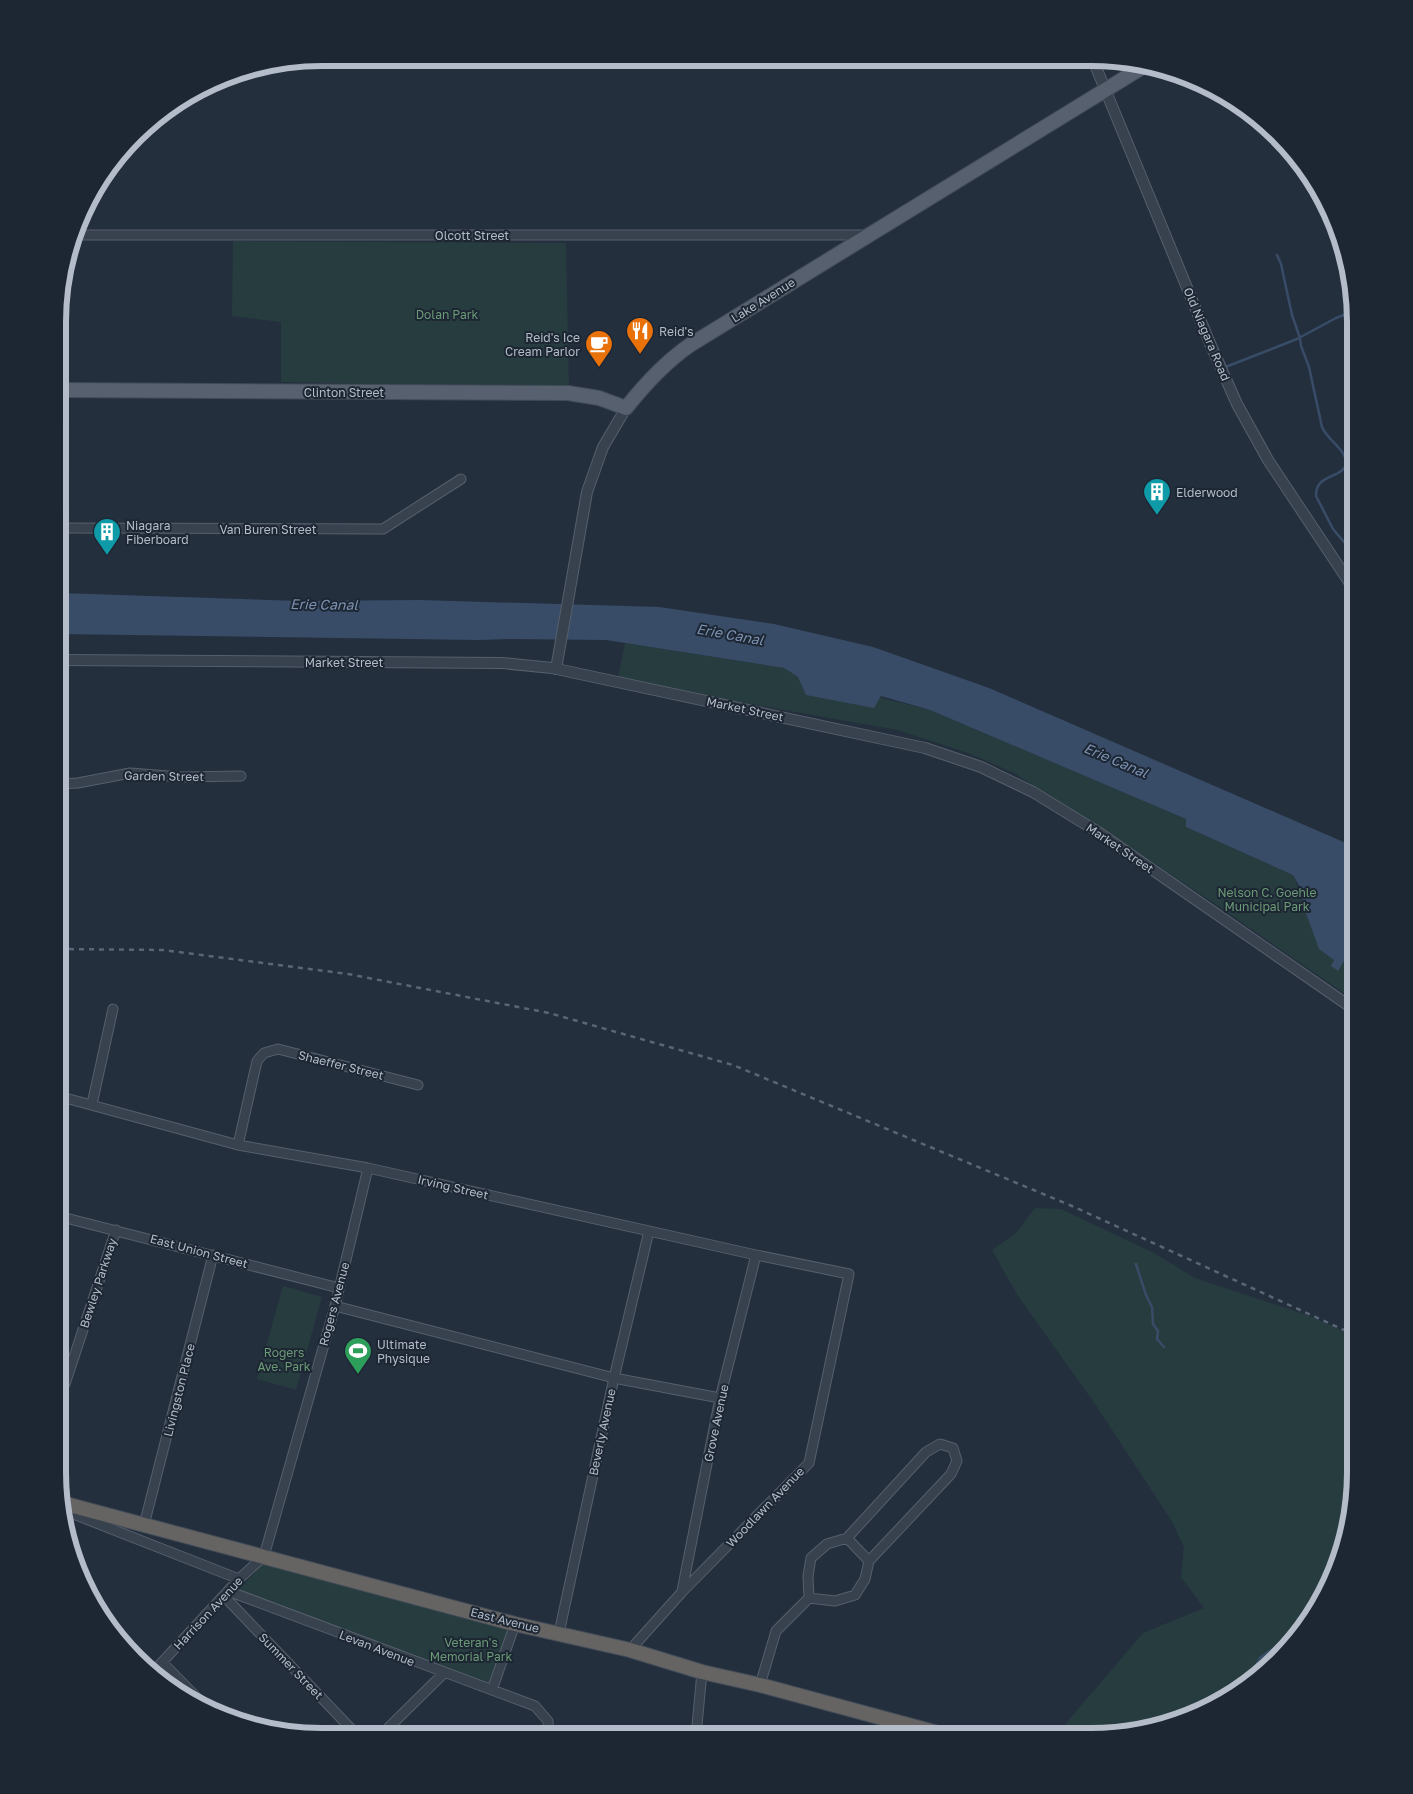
<svg xmlns="http://www.w3.org/2000/svg" width="1413" height="1794" font-family="'Golos Text',sans-serif">
<style>
.green{fill:#263c3f}
.water{fill:#394c67}
.lines{fill:none;stroke-linecap:round;stroke-linejoin:round}
.stream{stroke:#394c67;stroke-width:2.5}
.minor-casing{stroke:#565f6c;stroke-width:11}
.tertiary-casing{stroke:#565f6c;stroke-width:12}
.primary-casing{stroke:#414a57;stroke-width:16}
.trunk-casing{stroke:#434c59;stroke-width:16}
.minor{stroke:#38414e;stroke-width:9}
.tertiary{stroke:#38414e;stroke-width:10}
.primary{stroke:#56606e;stroke-width:14}
.trunk{stroke:#656462;stroke-width:14}
.rail{stroke:#5a6575;stroke-width:2.5;stroke-dasharray:5 5;stroke-linecap:butt}
.labels{text-anchor:middle;dominant-baseline:central;stroke-width:4;stroke-linejoin:round;paint-order:stroke}
.street-label{font-size:12px;fill:#b4bcc9;stroke:#1d2633}
.park-label{font-size:12px;fill:#6b9a76;stroke:#1d2633}
.poi-label{font-size:12px;fill:#b4bcc9;stroke:#1d2633;text-anchor:start}
.water-label{font-size:14px;font-style:italic;fill:#7c92b1;stroke:#1d2633}
.rim{fill:none;stroke:#b4bcc9;stroke-width:6}
</style>
<rect width="100%" height="100%" fill="#242f3e"/>
<path class="green" d="M 233,241 L 566,243 L 569,388 L 281,382 L 281,322 L 232,316 Z
M 625,643 L 784,668 L 798,677 L 930,710 L 1186,819 L 1186,827 L 1294,875 L 1303,905 L 1344,961 L 1355,969 L 1355,1001 L 1218,906 L 1111,834 L 1014,773 L 968,753 L 897,730 L 701,695 L 618,678 Z
M 1035,1208 L 1061,1209 L 1154,1253 L 1195,1278 L 1307,1315 L 1355,1336 L 1355,1489 L 1342,1557 L 1311,1619 L 1265,1671 L 1223,1701 L 1159,1727 L 1108,1736 L 1055,1736 L 1143,1633 L 1204,1608 L 1181,1577 L 1184,1547 L 1171,1520 L 1095,1404 L 1018,1296 L 992,1250 L 1016,1233 Z
M 283,1286 L 322,1297 L 296,1390 L 257,1379 Z
M 262,1564 L 508,1630 L 489,1684 L 238,1591 Z"/>
<path class="water" d="M 59,593 L 299,601 L 420,600 L 659,607 L 774,624 L 873,647 L 989,688 L 1355,847 L 1355,970 L 1344,961 L 1338,971 L 1331,966 L 1334,960 L 1319,949 L 1303,905 L 1301,889 L 1293,875 L 1186,827 L 1186,819 L 930,710 L 881,696 L 874,708 L 806,695 L 798,677 L 784,668 L 606,640 L 512,639 L 478,640 L 59,634 Z
M 1270,1649 L 1279,1649 L 1283,1651 L 1265,1671 L 1245,1685 L 1259,1657 Z"/>
<g class="lines">
<path class="stream" d="M 1277,255 L 1281,264 L 1292,315 L 1300,338 L 1301,346 L 1309,367 L 1322,427 C 1328,441 1345,448 1347,464 C 1345,467 1341,472 1338,473 C 1327,479 1316,480 1316,496 L 1333,529 L 1355,555
M 1223,368 L 1297,339 L 1336,318 L 1354,311
M 1136,1264 L 1146,1295 L 1152,1307 L 1153,1324 L 1158,1331 L 1157,1339 L 1164,1347"/>
<defs>
<path id="minor" d="M 78,235 L 867,235
M 59,528 L 383,529 L 461,479
M 59,784 L 78,783 L 130,773 L 181,777 L 241,776
M 58,1096 L 238,1145 L 368,1168 L 756,1255 L 849,1274 L 809,1463 L 682,1592 L 630,1650
M 92,1104 L 113,1009
M 238,1145 L 257,1061 L 264,1053 L 278,1049 L 418,1085
M 58,1216 L 339,1288
M 335,1306 L 614,1378 L 720,1398
M 58,1392 L 65,1384 L 116,1230
M 63,1510 L 239,1579
M 144,1525 L 213,1255
M 847,1538 L 869,1561
M 228,1591 L 535,1706 L 548,1721 L 549,1736
M 682,1591 L 720,1398 L 756,1255
M 224,1596 L 358,1736
M 559,1633 L 614,1378 L 649,1231
M 162,1662 L 207,1708
M 153,1672 L 239,1579 L 264,1556 L 335,1306 L 368,1168
M 760,1685 L 776,1631 L 809,1598 L 808,1576 L 811,1558 L 827,1544 L 847,1538 L 926,1452 L 940,1444 L 953,1448 L 957,1461 L 951,1474 L 869,1561 L 865,1579 L 855,1595 L 835,1601 L 809,1598
M 492,1690 L 515,1624
M 380,1736 L 444,1673
M 696,1736 L 702,1672"/>
<path id="tertiary" d="M 1093,60 L 1209,341 L 1237,404 L 1268,460 L 1355,591
M 59,660 L 502,663 L 552,668 L 925,748 L 981,767 L 1033,792 L 1098,832 L 1355,1010
M 556,669 L 587,492 L 603,447 L 626,408"/>
<path id="primary" d="M 60,390 L 568,393 L 599,398 L 626,408 C 645,384 664,363 690,345 L 1146,65"/>
<path id="trunk" d="M 62,1503 L 515,1624 L 630,1650 L 702,1672 L 760,1685 L 949,1736"/>
</defs>
<use href="#minor" class="minor-casing"/>
<use href="#tertiary" class="tertiary-casing"/>
<use href="#primary" class="primary-casing"/>
<use href="#trunk" class="trunk-casing"/>
<use href="#minor" class="minor"/>
<use href="#tertiary" class="tertiary"/>
<use href="#primary" class="primary"/>
<use href="#trunk" class="trunk"/>
<path class="rail" d="M 59,949 L 163,950 L 348,974 L 549,1013 L 733,1065 L 1072,1206 L 1355,1335"/>
</g>
<defs>
<symbol id="restaurant-pin" viewBox="-11 -11 22 30"><path d="M0 17L-7.5 6A9.5 9.5 0 1 1 7.5 6Z" fill="#e8710a" stroke="#1d2633"/><path d="M-5-6h1v4h1v-4h1v4h1v-4h1v5L-1.5 .5V6h-2V.5L-5-1ZM5-6V6H3V1.5H1.5Q1.5-4 5-6Z" fill="#fff"/></symbol>
<symbol id="cafe-pin" viewBox="-11 -11 22 30"><path d="M0 17L-7.5 6A9.5 9.5 0 1 1 7.5 6Z" fill="#e8710a" stroke="#1d2633"/><path d="M-5.5-4.5H6V0H3Q3 3.5 0 3.5H-2.5Q-5.5 3.5-5.5 0ZM3-3.2v2h1.7v-2ZM-6 4.5H4V6H-6Z" fill="#fff"/></symbol>
<symbol id="building-pin" viewBox="-11 -11 22 30"><path d="M0 17L-7.5 6A9.5 9.5 0 1 1 7.5 6Z" fill="#0f9aa8" stroke="#1d2633"/><path d="M-4-6H4V6H1V3H-1V6H-4ZM-2.5-4.3h1.7v1.8h-1.7ZM.8-4.3h1.7v1.8H.8ZM-2.5-1h1.7V.8h-1.7ZM.8-1h1.7V.8H.8Z" fill="#fff"/></symbol>
<symbol id="stadium-pin" viewBox="-11 -11 22 30"><path d="M0 17L-7.5 6A9.5 9.5 0 1 1 7.5 6Z" fill="#2e9e5b" stroke="#1d2633"/><path d="M0-5a6.5 5 0 1 0 0 10a6.5 5 0 1 0 0-10ZM-3.5-1.8h7v3.6h-7Z" fill="#fff"/></symbol>
</defs>
<g fill-rule="evenodd">
<use href="#restaurant-pin" x="624" y="315" width="32" height="43"/>
<use href="#cafe-pin" x="583" y="328" width="32" height="43"/>
<use href="#building-pin" x="1141" y="476" width="32" height="43"/>
<use href="#building-pin" x="91" y="516" width="32" height="43"/>
<use href="#stadium-pin" x="342" y="1335" width="32" height="43"/>
</g>
<g class="labels">
<g class="street-label">
<text x="472" y="235">Olcott Street</text>
<text transform="translate(763 300) rotate(-32)">Lake Avenue</text>
<text transform="translate(1207 334) rotate(67)">Old Niagara Road</text>
<text x="344" y="392">Clinton Street</text>
<text x="268" y="529">Van Buren Street</text>
<text x="344" y="662">Market Street</text>
<text transform="translate(745 709) rotate(12)">Market Street</text>
<text transform="translate(164 776) rotate(1)">Garden Street</text>
<text transform="translate(1120 848) rotate(34)">Market Street</text>
<text transform="translate(341 1065) rotate(14)">Shaeffer Street</text>
<text transform="translate(453 1187) rotate(13)">Irving Street</text>
<text transform="translate(199 1251) rotate(15)">East Union Street</text>
<text transform="translate(98 1283) rotate(-72)">Bewley Parkway</text>
<text transform="translate(334 1304) rotate(-75)">Rogers Avenue</text>
<text transform="translate(179 1390) rotate(-76)">Livingston Place</text>
<text transform="translate(716 1423) rotate(-78)">Grove Avenue</text>
<text transform="translate(602 1432) rotate(-78)">Beverly Avenue</text>
<text transform="translate(765 1507) rotate(-46)">Woodlawn Avenue</text>
<text transform="translate(208 1613) rotate(-47)">Harrison Avenue</text>
<text transform="translate(505 1620) rotate(14)">East Avenue</text>
<text transform="translate(377 1648) rotate(21)">Levan Avenue</text>
<text transform="translate(291 1666) rotate(46)">Summer Street</text>
</g>
<g class="park-label">
<text x="447" y="314">Dolan Park</text>
<text x="1267" y="892">Nelson C. Goehle<tspan x="1267" dy="14">Municipal Park</tspan></text>
<text x="284" y="1352">Rogers<tspan x="284" dy="14">Ave. Park</tspan></text>
<text x="471" y="1642">Veteran's<tspan x="471" dy="14">Memorial Park</tspan></text>
</g>
<g class="poi-label">
<text x="659" y="331">Reid's</text>
<text x="580" y="337" text-anchor="end">Reid's Ice<tspan x="580" dy="14">Cream Parlor</tspan></text>
<text x="1176" y="492">Elderwood</text>
<text x="126" y="525">Niagara<tspan x="126" dy="14">Fiberboard</tspan></text>
<text x="377" y="1344">Ultimate<tspan x="377" dy="14">Physique</tspan></text>
</g>
<g class="water-label">
<text transform="translate(324 604) rotate(1)">Erie Canal</text>
<text transform="translate(730 634) rotate(10)">Erie Canal</text>
<text transform="translate(1116 760) rotate(23)">Erie Canal</text>
</g>
</g>
<path d="M0 0H1413V1794H0ZM322 66H1091A256 256 0 0 1 1347 322V1472A256 256 0 0 1 1091 1728H322A256 256 0 0 1 66 1472V322A256 256 0 0 1 322 66Z" fill="#1d2633" fill-rule="evenodd"/>
<path class="rim" d="M322 66H1091A256 256 0 0 1 1347 322V1472A256 256 0 0 1 1091 1728H322A256 256 0 0 1 66 1472V322A256 256 0 0 1 322 66Z"/>
</svg>
